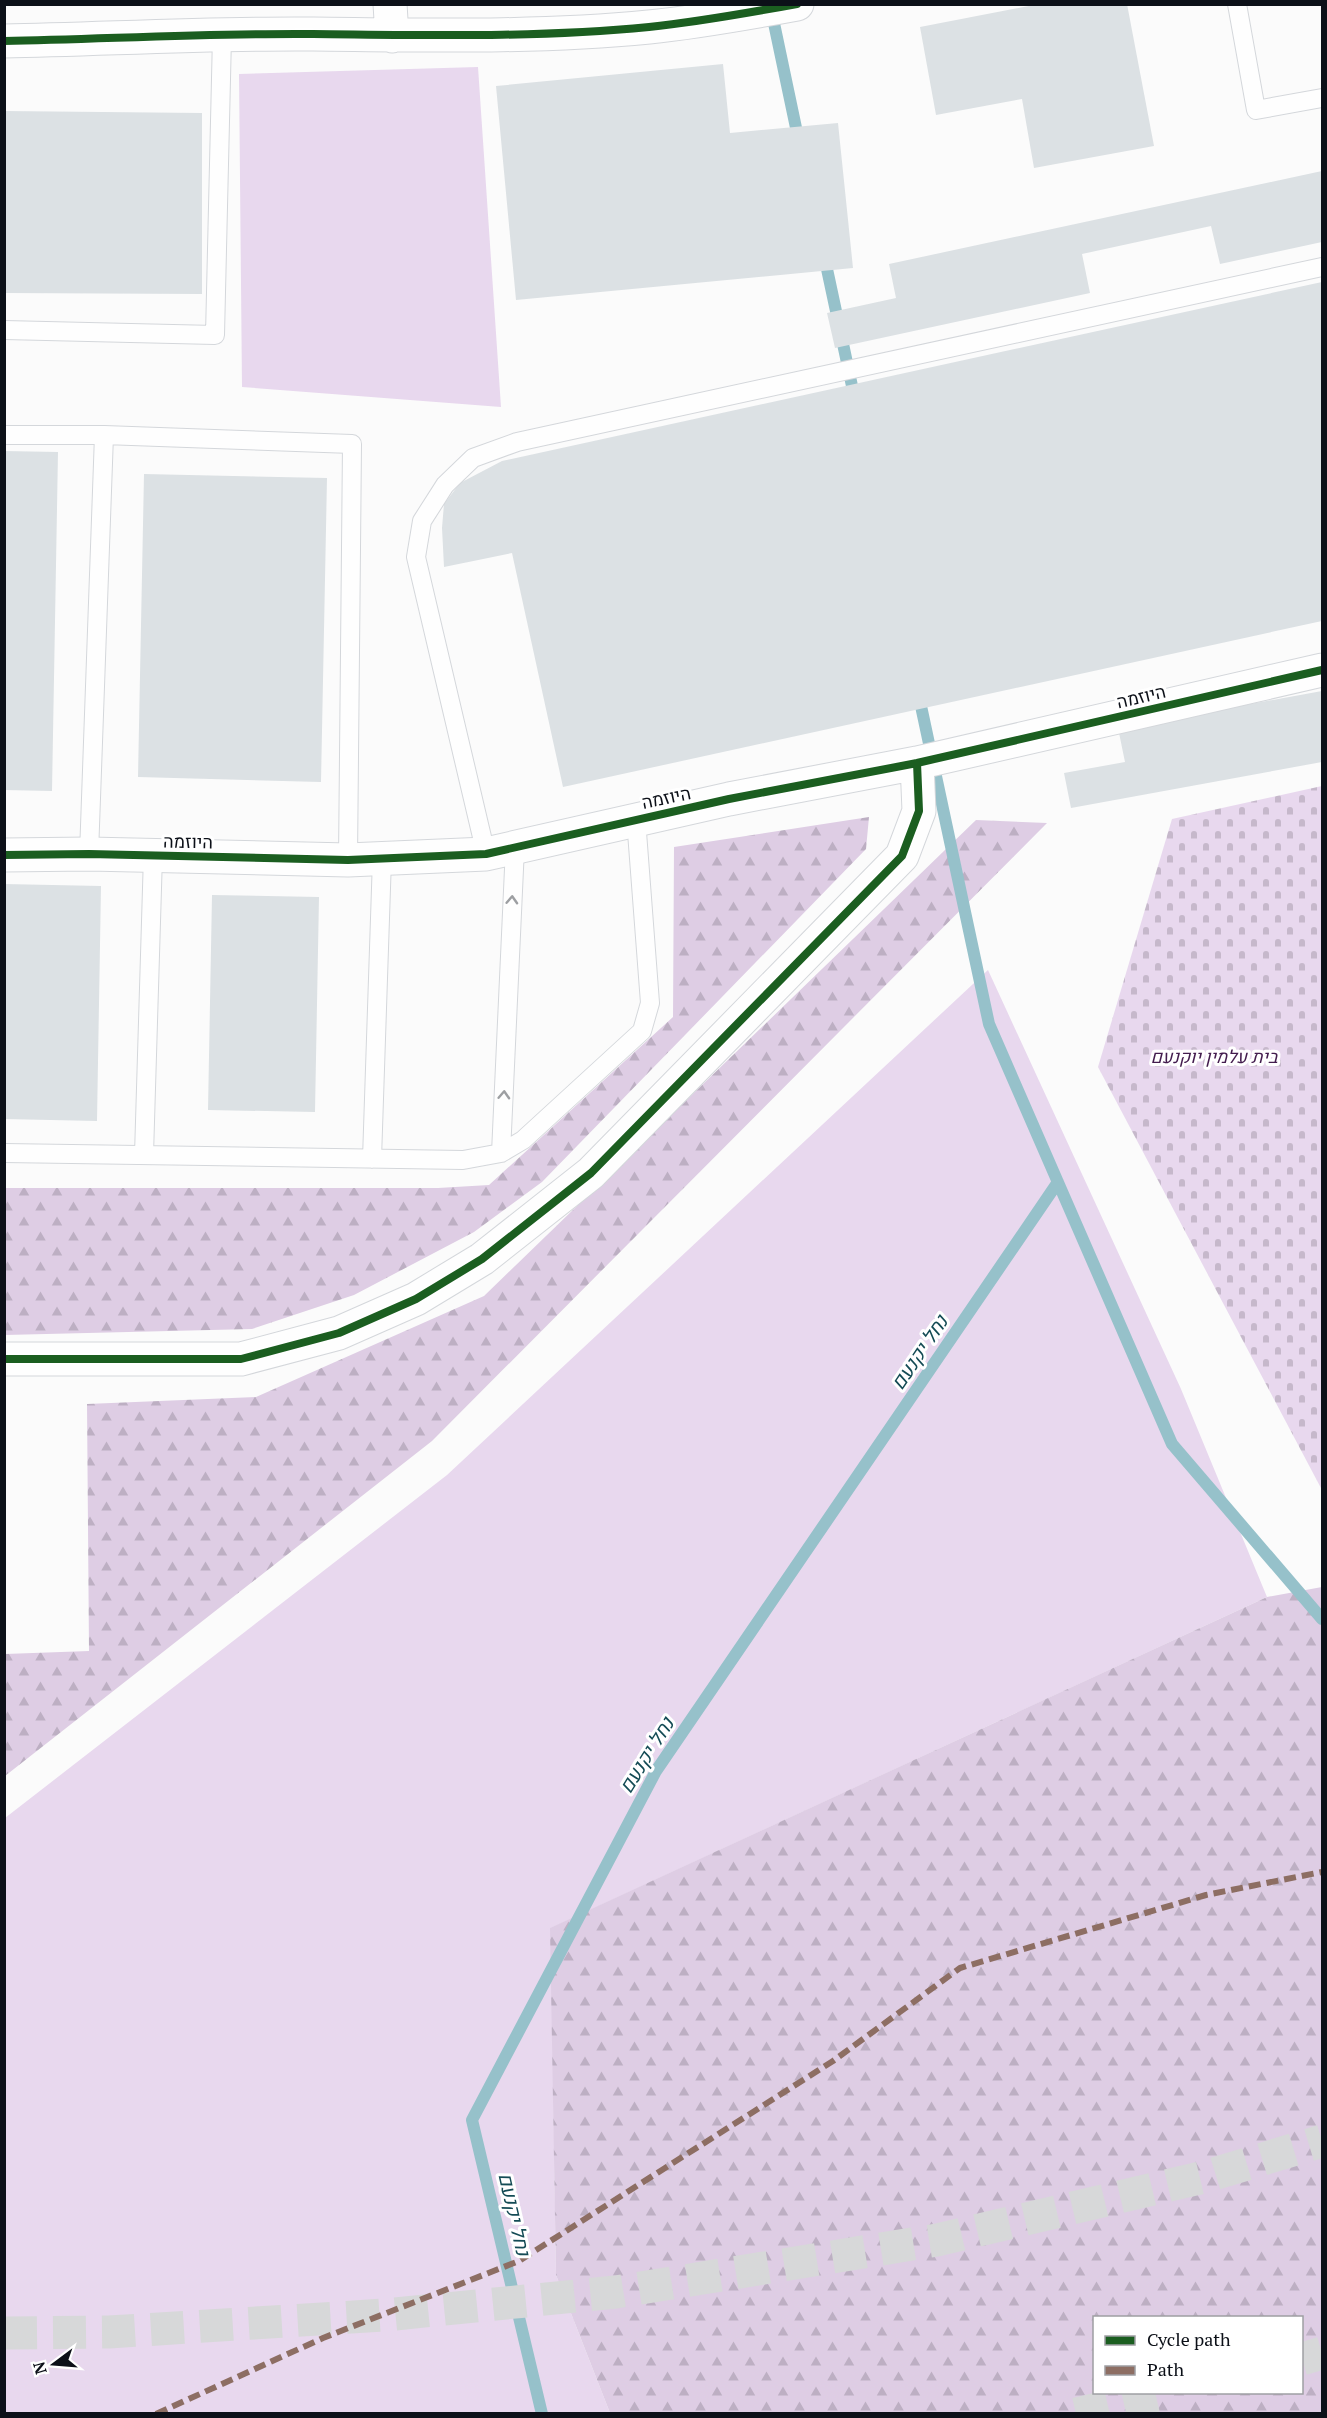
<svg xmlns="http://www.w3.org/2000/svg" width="1327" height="2418" font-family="'PT Serif',Heebo,serif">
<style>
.green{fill:#e8d8ee}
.forest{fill:url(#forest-firs);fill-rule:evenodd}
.cemetery{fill:url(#cemetery-stones)}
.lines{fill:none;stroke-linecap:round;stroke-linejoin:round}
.stream{stroke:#96c1ca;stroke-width:12}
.building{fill:#dce1e4}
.motorway-tunnel{stroke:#d7d8d9;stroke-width:33;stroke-dasharray:33 16;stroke-linecap:butt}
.service-casing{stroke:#d4d7db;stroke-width:20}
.minor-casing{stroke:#d4d7db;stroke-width:35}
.service{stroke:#fefefe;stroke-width:18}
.minor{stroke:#fefefe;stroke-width:33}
.quiet{stroke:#8d6e63;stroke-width:6;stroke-dasharray:12 6;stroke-linecap:butt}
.cycleway-casing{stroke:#fff;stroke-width:11}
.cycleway{stroke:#1b5e20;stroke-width:8}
.oneway{stroke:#9d9fa2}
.labels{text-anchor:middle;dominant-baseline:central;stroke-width:6;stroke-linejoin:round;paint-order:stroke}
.street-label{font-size:18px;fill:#0c1018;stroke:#fff}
.park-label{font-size:18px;font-style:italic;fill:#431c4e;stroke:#fff}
.water-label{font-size:20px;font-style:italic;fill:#144b55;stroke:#fff}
</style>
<defs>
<pattern id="forest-firs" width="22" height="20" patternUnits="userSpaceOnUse" patternTransform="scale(1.5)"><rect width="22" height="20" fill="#decde4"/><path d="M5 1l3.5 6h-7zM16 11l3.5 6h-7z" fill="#bdafc3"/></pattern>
<pattern id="cemetery-stones" width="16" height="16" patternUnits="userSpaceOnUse" patternTransform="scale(1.5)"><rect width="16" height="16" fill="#e8d8ee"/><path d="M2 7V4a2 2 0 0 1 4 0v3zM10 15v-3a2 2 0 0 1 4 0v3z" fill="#c6b8cb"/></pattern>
</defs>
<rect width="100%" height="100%" fill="#fbfbfb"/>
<path class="green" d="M 478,67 L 501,407 L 242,387 L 239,74 Z
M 988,970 L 1181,1389 L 1267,1597 L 551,1928 L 556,2275 L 610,2413 L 5,2414 L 5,1818 L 447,1475 Z"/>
<path class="forest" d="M 869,817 L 866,849 L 542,1182 L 474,1232 L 354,1295 L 252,1329 L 5,1335 L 5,1188 L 438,1188 L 489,1185 L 673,1017 L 674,847 Z
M 976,820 L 1047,823 L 432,1441 L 5,1776 L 5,1654 L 89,1651 L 87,1404 L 256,1397 L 484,1296 Z
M 1322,1587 L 1322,2413 L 610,2413 L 556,2275 L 550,1928 L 1267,1597 ZM 1094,2318 L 1302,2318 L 1302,2392 L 1094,2392 Z"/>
<path class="cemetery" d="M 1322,786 L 1322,1490 L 1098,1067 L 1172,819 Z"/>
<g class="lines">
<path class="stream" d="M 771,9 L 799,142
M 824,255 L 855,400
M 918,692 L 989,1024 L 1172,1444 L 1322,1619
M 542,2414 L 472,2120 L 656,1771 L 1058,1182"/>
</g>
<path class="building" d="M 1039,4 L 1127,4 L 1154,146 L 1034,168 L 1022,99 L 936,115 L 920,27 Z
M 723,64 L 730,133 L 838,123 L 853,268 L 516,300 L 496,86 Z
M 4,111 L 202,113 L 202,294 L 4,293 Z
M 1322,171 L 1322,242 L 1220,264 L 1211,226 L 1082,254 L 1090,293 L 835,348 L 827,313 L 896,298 L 889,264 Z
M 1322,282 L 1322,621 L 563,787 L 512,553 L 444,567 L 442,528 L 444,504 L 460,483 L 502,461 Z
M 4,451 L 58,452 L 52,791 L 4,790 Z
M 144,474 L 327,478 L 321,782 L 138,777 Z
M 1322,691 L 1322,762 L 1071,808 L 1064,773 L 1125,762 L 1118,728 Z
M 4,884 L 101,886 L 97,1121 L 4,1119 Z
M 212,895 L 319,897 L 315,1112 L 208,1110 Z"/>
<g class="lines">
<path class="motorway-tunnel" d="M 4,2333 L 109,2332 L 385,2315 L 616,2292 L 937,2240 L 1204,2177 L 1322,2141
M 1302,2359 L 1322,2353
M 1076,2414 L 1171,2392"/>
<defs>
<path id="service" d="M 1237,4 L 1256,110 L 1322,98
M 4,330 L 215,335 L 222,36
M 4,435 L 104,435 L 352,444 L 348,860
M 89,854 L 104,435
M 486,854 L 416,557 L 422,521 L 445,485 L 473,458 L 517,442 L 1322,267
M 4,1153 L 463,1160 L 501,1153 L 523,1140 L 642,1031 L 650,1003 L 636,819
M 501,1153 L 515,847
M 144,1155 L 153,855
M 372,1159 L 382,858"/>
<path id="minor" d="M 390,4 L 392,36
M 4,41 C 107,39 210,33 313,34 C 424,35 538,38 649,27 C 698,22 748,13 797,4
M 4,855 L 89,854 L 348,860 L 486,854 L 729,799 L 917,763 L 1322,670
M 4,1359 L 241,1359 L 339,1333 L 416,1299 L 482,1259 L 591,1173 L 902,856 L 919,811 L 917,763"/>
</defs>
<use href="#service" class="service-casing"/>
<use href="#minor" class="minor-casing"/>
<use href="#service" class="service"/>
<use href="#minor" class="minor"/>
<path class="quiet" d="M 156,2414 L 323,2338 L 519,2261 L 833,2061 L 960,1968 L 1206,1895 L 1322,1872"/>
<defs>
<path id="cycleway" d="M 4,41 C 107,39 210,33 313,34 C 424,35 538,38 649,27 C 698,22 748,13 797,4
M 4,855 L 89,854 L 348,860 L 486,854 L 729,799 L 917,763 L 1322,670
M 4,1359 L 241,1359 L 339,1333 L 416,1299 L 482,1259 L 591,1173 L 902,856 L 919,811 L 917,763"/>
</defs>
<use href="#cycleway" class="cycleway-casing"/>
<use href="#cycleway" class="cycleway"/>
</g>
<defs><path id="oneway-chevron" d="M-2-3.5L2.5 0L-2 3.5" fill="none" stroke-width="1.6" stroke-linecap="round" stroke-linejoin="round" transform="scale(1.5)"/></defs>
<g class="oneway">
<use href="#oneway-chevron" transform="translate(512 900) rotate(-87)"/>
<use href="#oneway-chevron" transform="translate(504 1095) rotate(-87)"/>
</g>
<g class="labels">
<g class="street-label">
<text transform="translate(1141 696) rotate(-13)">היוזמה</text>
<text transform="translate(666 797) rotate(-12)">היוזמה</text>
<text transform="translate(188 841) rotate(1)">היוזמה</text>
</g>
<g class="park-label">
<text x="1214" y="1056">בית עלמין יוקנעם</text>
</g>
<g class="water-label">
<text transform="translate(919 1352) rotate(-56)">נחל יקנעם</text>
<text transform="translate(646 1755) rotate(-58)">נחל יקנעם</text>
<text transform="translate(515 2214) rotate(77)">נחל יקנעם</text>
</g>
</g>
<rect width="1327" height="2418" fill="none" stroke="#0c1018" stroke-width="12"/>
<rect x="1093" y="2316" width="210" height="78" fill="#ffffff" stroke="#9e9fa3" stroke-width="1.5"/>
<rect x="1105" y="2336" width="30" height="9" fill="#1b5e20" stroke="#9e9fa3" stroke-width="1.5"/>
<text x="1147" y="2346" font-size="18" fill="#0c1018">Cycle path</text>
<rect x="1105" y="2366" width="30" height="9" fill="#8d6e63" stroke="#9e9fa3" stroke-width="1.5"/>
<text x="1147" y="2376" font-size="18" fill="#0c1018">Path</text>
<g transform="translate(54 2364) rotate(254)" stroke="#ffffff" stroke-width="4.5" paint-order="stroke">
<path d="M0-4.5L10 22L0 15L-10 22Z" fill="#0c1018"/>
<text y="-9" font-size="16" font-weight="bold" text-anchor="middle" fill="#0c1018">N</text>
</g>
</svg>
